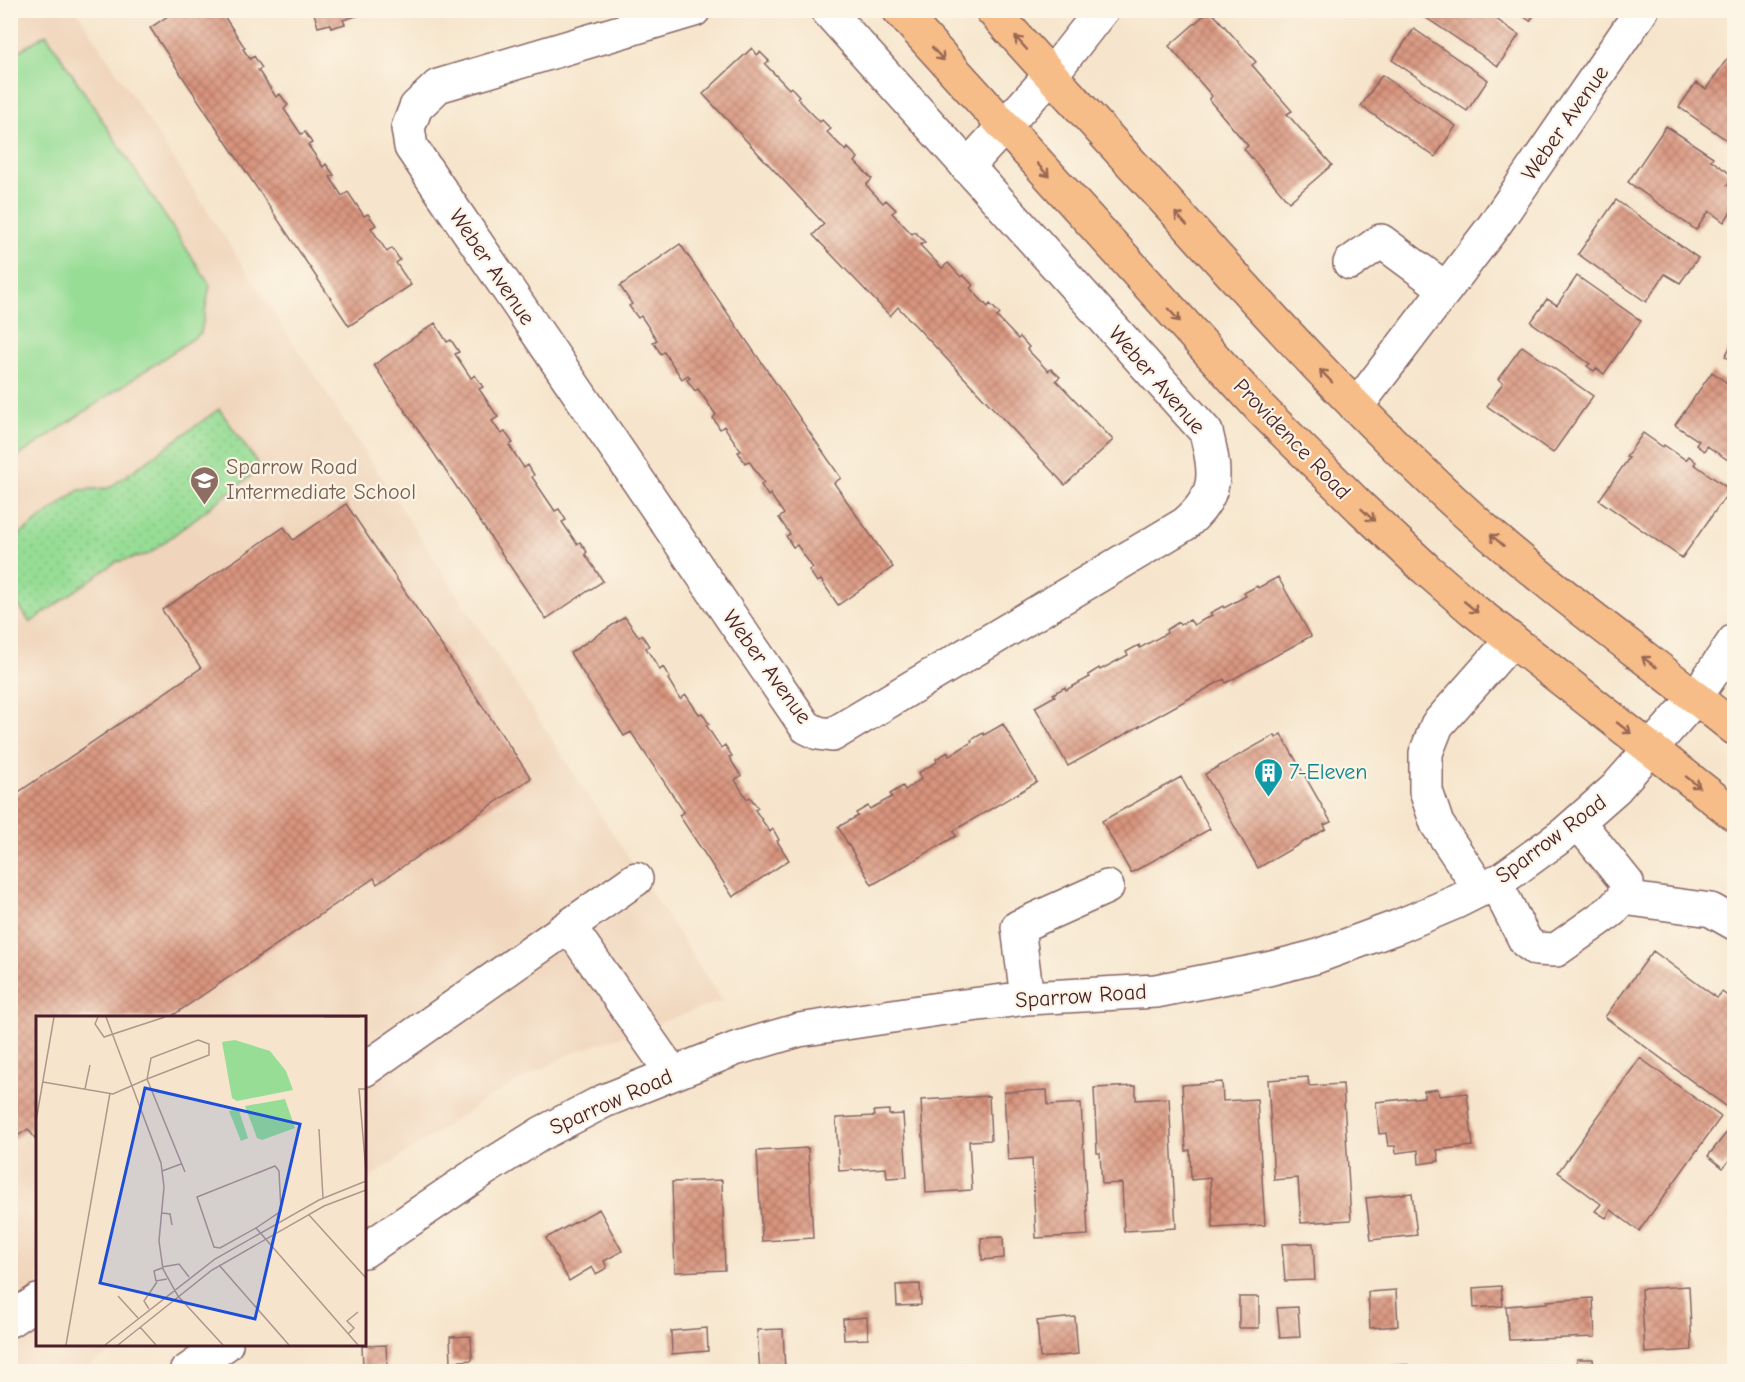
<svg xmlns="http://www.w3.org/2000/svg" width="1745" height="1382" font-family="'Comic Neue',sans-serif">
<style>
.built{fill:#f0d5bc}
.grass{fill:#97dd96;stroke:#707e60;stroke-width:1.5}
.park{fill:url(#park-dots);stroke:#707e60;stroke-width:1.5}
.building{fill:url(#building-cross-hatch)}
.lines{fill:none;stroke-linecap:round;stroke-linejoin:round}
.minor-casing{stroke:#866463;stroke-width:36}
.major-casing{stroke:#866463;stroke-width:36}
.minor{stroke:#fff;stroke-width:33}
.major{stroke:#f7bd88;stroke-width:33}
.oneway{stroke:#986655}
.labels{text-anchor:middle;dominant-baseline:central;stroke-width:4.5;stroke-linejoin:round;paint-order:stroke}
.street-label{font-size:22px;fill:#4a1f2b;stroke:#fcf5e5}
.education-label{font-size:22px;fill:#785e54;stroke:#fcf5e5;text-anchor:start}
.culture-label{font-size:22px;fill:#0d838f;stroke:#fcf5e5;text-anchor:start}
.inset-road{fill:none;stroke:#b1968c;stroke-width:1.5}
.view{fill:#1d4ed8;fill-opacity:0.15;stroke:#1d4ed8;stroke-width:3}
.inset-edge{fill:none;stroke:#4a1f2b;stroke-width:3}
</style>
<defs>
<pattern id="park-dots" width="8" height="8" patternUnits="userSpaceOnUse" patternTransform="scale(1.5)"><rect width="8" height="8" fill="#97dd96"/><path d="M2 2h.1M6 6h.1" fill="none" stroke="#84bd81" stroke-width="1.8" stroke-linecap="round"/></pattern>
<pattern id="building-cross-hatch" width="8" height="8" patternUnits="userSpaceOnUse" patternTransform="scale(1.5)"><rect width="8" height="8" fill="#d8947d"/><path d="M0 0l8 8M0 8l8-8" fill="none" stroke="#b17867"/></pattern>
</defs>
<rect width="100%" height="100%" fill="#fcf5e5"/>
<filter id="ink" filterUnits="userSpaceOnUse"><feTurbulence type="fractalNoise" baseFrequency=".0167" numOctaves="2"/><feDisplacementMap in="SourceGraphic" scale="12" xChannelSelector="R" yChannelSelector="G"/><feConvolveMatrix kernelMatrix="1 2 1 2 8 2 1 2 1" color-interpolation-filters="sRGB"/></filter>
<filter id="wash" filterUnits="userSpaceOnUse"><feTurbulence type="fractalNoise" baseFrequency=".008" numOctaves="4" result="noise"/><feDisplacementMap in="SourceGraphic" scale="24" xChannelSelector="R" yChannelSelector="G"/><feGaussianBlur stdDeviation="1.35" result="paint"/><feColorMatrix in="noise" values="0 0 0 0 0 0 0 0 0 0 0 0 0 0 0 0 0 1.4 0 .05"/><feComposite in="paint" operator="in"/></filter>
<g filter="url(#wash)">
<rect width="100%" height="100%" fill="#f6e5cc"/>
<path class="built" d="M 10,11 L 77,11 L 722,1001 L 567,1055 L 486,1099 L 365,1181 L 364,1018 L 38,1018 L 38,1344 L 121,1345 L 81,1371 L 11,1371 Z"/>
<path class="grass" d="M 46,34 L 210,285 L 201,333 L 11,461 L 11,56 Z"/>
<path class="park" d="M 219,409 L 261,468 L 149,554 L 116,562 L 30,623 L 11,593 L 11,541 L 79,490 L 109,488 Z"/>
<g id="blocks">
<path class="building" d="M 177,10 L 220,10 L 245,48 L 243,49 L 250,59 L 254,56 L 262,68 L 258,70 L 276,97 L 280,94 L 288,105 L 284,109 L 301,134 L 305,132 L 312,143 L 308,145 L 323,167 L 326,164 L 334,175 L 330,177 L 342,196 L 348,192 L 364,216 L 368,214 L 376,225 L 371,228 L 387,252 L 392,248 L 400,260 L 396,263 L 411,285 L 349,326 L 150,28 Z
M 313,10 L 373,10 L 373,11 L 343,20 L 345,24 L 331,28 L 330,24 L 318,27 Z
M 1210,10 L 1256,62 L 1252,65 L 1292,111 L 1287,114 L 1332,165 L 1289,202 L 1244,149 L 1248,146 L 1209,100 L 1212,96 L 1169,46 Z
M 1426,10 L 1483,10 L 1519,35 L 1498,66 L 1422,15 Z
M 1514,10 L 1537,10 L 1530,21 Z
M 1414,29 L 1488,80 L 1467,111 L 1392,60 Z
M 752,48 L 757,55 L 760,52 L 769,61 L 765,64 L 789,89 L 791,87 L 799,96 L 797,98 L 820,122 L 822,120 L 831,129 L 827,132 L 846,151 L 848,148 L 858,158 L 855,162 L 872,179 L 866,185 L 883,203 L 886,200 L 896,210 L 892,213 L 912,234 L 915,232 L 925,242 L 920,245 L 942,268 L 948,263 L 961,277 L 963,275 L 973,285 L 970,288 L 988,307 L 990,304 L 1000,314 L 997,317 L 1018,339 L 1020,337 L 1029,347 L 1027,349 L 1048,371 L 1051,369 L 1060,377 L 1056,380 L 1113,440 L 1065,485 L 898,307 L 890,316 L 813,235 L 824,224 L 703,94 Z
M 1727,59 L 1734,64 L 1734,145 L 1679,107 L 1696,83 L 1706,89 Z
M 1382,75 L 1456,126 L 1435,157 L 1361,106 Z
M 1666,126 L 1713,157 L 1711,160 L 1733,176 L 1727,185 L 1734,190 L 1734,207 L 1724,222 L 1709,211 L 1696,230 L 1628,182 Z
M 1616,200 L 1698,258 L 1680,283 L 1665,274 L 1646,302 L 1578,254 Z
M 680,244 L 841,478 L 834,483 L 893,567 L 838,605 L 821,580 L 817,582 L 809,570 L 813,568 L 797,545 L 793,547 L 786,536 L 790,534 L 779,518 L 784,514 L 770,494 L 768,496 L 761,485 L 764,483 L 749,461 L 745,463 L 738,452 L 741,451 L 724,426 L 720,429 L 713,418 L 716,415 L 698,389 L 695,391 L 687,380 L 690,378 L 688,375 L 682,379 L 664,352 L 661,354 L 653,342 L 657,340 L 641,316 L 638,318 L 629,306 L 632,304 L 620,286 Z
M 1577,276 L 1641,321 L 1604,374 L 1596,368 L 1594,371 L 1587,366 L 1590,364 L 1531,322 L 1547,299 L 1557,305 Z
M 435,323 L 447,342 L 451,340 L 459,352 L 455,354 L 471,378 L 475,375 L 483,387 L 479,389 L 498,417 L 492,421 L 501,434 L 505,432 L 513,443 L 509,445 L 524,468 L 528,465 L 534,475 L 532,477 L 555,511 L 559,509 L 566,520 L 562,522 L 577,544 L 580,542 L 587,552 L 585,554 L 603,581 L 546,619 L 374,365 Z
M 1734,341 L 1734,362 L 1725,356 Z
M 1522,346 L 1593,396 L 1553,453 L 1487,406 L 1503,383 L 1498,379 Z
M 1712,372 L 1734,388 L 1734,464 L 1707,446 L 1704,451 L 1696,445 L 1699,441 L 1675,425 Z
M 1643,433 L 1663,447 L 1664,445 L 1686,460 L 1689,456 L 1696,462 L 1694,464 L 1730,490 L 1682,558 L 1599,500 L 1629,458 L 1626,457 Z
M 346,504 L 531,778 L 377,884 L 374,878 L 169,1018 L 38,1018 L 38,1142 L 28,1129 L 10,1141 L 10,798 L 201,668 L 162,610 L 284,527 L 293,540 Z
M 1278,577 L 1311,636 L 1226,683 L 1224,679 L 1068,766 L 1035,707 L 1055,696 L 1053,694 L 1065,687 L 1066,690 L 1090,677 L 1088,675 L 1099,668 L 1100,670 L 1128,655 L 1126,652 L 1139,645 L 1140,648 L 1167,633 L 1166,630 L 1179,622 L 1180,625 L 1190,620 L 1194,625 L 1212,615 L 1210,613 L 1223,606 L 1224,608 L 1246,596 L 1244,593 L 1257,586 L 1258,588 Z
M 625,617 L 639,637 L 642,635 L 649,646 L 646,648 L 660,670 L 663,667 L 670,678 L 668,679 L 680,699 L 686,695 L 699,714 L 702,713 L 709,724 L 706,725 L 721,748 L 725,745 L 732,756 L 729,757 L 741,776 L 735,780 L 747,799 L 750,797 L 758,808 L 755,810 L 770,832 L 773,829 L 779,840 L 777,841 L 789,860 L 733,897 L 679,815 L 684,812 L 631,732 L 624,736 L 570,653 Z
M 1003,724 L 1037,782 L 953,831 L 956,836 L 872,885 L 838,827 L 858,816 L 856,813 L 868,806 L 870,809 L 892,797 L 890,794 L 903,786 L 905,790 L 921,779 L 918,773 L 937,762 L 936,759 L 948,752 L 949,756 L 972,742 L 971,740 L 983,733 L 984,735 Z
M 1281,734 L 1331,822 L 1324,825 L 1326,829 L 1258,868 L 1205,774 L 1275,735 L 1276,738 Z
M 1181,777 L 1210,829 L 1131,873 L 1102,821 Z
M 1653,951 L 1717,998 L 1722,992 L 1734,1001 L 1734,1112 L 1605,1017 Z
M 1640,1058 L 1721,1117 L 1639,1231 L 1611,1210 L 1606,1218 L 1595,1211 L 1601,1204 L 1558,1172 Z
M 1308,1077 L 1309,1086 L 1343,1084 L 1351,1220 L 1301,1223 L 1298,1178 L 1274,1180 L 1268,1080 Z
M 1222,1082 L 1223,1101 L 1257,1099 L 1265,1225 L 1213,1228 L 1210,1178 L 1191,1180 L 1190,1150 L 1186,1151 L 1182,1085 Z
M 1136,1086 L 1136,1100 L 1169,1098 L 1176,1228 L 1124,1231 L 1122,1183 L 1102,1184 L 1100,1153 L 1097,1153 L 1094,1088 Z
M 1438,1089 L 1439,1096 L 1467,1093 L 1473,1146 L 1437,1150 L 1439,1161 L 1419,1164 L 1418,1150 L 1396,1153 L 1395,1146 L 1388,1146 L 1386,1133 L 1379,1134 L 1376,1102 L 1424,1097 L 1424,1091 Z
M 1047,1090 L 1048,1105 L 1081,1103 L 1088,1235 L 1036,1238 L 1032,1158 L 1008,1160 L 1004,1092 Z
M 989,1096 L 991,1140 L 969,1141 L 972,1190 L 926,1193 L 921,1100 Z
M 889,1110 L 889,1115 L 903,1114 L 907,1177 L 887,1178 L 886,1168 L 839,1171 L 836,1118 L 875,1116 L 874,1111 Z
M 1732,1126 L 1734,1127 L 1734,1154 L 1723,1168 L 1708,1156 Z
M 808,1148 L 813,1238 L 762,1241 L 757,1151 Z
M 722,1180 L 725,1270 L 675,1272 L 672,1182 Z
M 1412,1193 L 1417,1235 L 1371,1240 L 1366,1198 Z
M 599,1209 L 622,1251 L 604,1261 L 607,1268 L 596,1274 L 592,1267 L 569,1281 L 546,1238 Z
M 1003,1237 L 1004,1258 L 982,1260 L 981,1238 Z
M 1313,1243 L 1315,1280 L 1285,1281 L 1282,1244 Z
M 920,1284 L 921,1305 L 897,1306 L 896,1285 Z
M 1501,1286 L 1503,1306 L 1474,1308 L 1473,1288 Z
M 1689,1286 L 1692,1350 L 1645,1353 L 1641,1289 Z
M 1396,1290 L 1398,1326 L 1370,1328 L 1368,1292 Z
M 1239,1297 L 1259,1297 L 1259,1328 L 1239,1328 Z
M 1593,1298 L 1595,1337 L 1509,1340 L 1506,1306 L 1547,1303 L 1547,1301 Z
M 1298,1307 L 1300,1337 L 1280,1338 L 1277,1308 Z
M 867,1317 L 868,1339 L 844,1340 L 843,1319 Z
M 1075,1317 L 1078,1354 L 1040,1358 L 1037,1321 Z
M 707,1328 L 708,1351 L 672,1354 L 671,1331 Z
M 783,1329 L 785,1372 L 760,1372 L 757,1330 Z
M 471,1336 L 472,1360 L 451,1362 L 450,1337 Z
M 386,1345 L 387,1366 L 363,1367 L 362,1346 Z
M 1577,1359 L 1593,1359 L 1594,1369 L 1603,1369 L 1603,1372 L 1578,1372 Z
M 1407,1365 L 1419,1372 L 1392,1372 L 1392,1366 Z"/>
</g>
</g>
<g filter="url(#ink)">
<use href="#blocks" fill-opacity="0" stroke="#866463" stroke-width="1.5"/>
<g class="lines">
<defs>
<path id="minor" d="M 694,10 L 438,86 L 416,107 L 408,128 L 411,147 L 806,727 L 818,733 L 832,735 L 1185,524 C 1220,494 1216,473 1206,432 L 827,10
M 967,167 L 1051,75 L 1102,10
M 1350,263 L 1381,241 L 1446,289
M 1356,407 L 1493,227 L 1642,10
M 1495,882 L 1526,942 L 1536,949 L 1556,950 L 1611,911 L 1623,898 L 1627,883 L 1578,822
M 1481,890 L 1437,824 L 1426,791 L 1426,753 L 1437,725 L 1512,640
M 1623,898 L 1711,910 L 1734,923
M 569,926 L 672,1073
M 1027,998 L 1018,927 L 1107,887
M 364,1070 L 636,879
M 364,1251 L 483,1170 L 542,1133 L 604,1101 L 735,1049 L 799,1030 L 939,1009 L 1027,998 L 1156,991 L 1268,969 L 1315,957 L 1397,927 L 1456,902 L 1502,879 L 1564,834 L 1615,789 L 1696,697 L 1734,641
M 10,1320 L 38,1301
M 186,1372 L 226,1344"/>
<path id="major" d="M 899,10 L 1261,409 L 1361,508 L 1426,569 L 1472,609 L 1734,814
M 992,10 C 1052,77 1114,144 1174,210 C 1267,313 1360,416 1463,510 C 1548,588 1644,655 1734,728"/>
</defs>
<use href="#minor" class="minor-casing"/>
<use href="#major" class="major-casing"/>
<use href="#minor" class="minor"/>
<use href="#major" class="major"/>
</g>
<defs><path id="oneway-shaft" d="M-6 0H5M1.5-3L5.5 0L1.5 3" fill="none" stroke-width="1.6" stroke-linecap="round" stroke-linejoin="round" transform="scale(1.5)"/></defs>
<g class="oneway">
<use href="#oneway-shaft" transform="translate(1021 43) rotate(-132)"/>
<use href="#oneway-shaft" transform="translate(938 54) rotate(48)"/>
<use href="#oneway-shaft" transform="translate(1043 170) rotate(48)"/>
<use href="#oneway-shaft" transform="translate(1181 219) rotate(-132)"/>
<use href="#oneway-shaft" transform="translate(1174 315) rotate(47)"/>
<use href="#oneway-shaft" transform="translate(1326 376) rotate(-134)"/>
<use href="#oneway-shaft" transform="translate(1368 515) rotate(43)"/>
<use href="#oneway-shaft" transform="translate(1497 540) rotate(-139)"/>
<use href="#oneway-shaft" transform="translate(1471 607) rotate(40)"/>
<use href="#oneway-shaft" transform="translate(1649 662) rotate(-143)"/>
<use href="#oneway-shaft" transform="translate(1624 728) rotate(38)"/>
<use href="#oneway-shaft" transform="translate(1693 782) rotate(38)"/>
</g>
</g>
<defs>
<symbol id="school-pin" viewBox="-11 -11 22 30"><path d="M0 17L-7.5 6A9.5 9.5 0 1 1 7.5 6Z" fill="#8d6e63" stroke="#fcf5e5"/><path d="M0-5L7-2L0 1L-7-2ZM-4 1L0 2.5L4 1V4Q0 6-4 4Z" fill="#fff"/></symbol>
<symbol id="building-pin" viewBox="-11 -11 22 30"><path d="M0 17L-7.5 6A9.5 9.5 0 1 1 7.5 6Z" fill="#0f9aa8" stroke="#fcf5e5"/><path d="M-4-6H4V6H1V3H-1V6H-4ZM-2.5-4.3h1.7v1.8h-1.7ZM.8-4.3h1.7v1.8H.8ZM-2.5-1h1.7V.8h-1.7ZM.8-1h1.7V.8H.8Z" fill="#fff"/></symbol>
</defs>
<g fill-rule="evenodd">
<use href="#school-pin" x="188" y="464" width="33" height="45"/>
<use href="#building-pin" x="1252" y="756" width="33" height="45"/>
</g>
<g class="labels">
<g class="street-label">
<text transform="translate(1565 123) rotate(-55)">Weber Avenue</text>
<text transform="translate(492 267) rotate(56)">Weber Avenue</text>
<text transform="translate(1157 380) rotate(49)">Weber Avenue</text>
<text transform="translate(1292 439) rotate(46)">Providence Road</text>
<text transform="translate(767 667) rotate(54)">Weber Avenue</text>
<text transform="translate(1551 839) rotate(-37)">Sparrow Road</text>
<text transform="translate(1081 996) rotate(-4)">Sparrow Road</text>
<text transform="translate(611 1102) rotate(-24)">Sparrow Road</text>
</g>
<g class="education-label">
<text x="226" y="467">Sparrow Road<tspan x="226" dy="25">Intermediate School</tspan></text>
</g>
<g class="culture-label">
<text x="1289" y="772">7-Eleven</text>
</g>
</g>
<g transform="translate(36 1016)">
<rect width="330" height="330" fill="#f6e5cc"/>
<path d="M 199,24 L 234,35 L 250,55 L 257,74 L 201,85 L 196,82 L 186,26 ZM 249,83 L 259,112 L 226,124 L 221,122 L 209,90 Z" fill="#97dd96"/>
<path d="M 202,92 L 212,122 L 205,125 L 193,95 Z" fill="#97dd96"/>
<path class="inset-road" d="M 62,1 L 59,8 L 68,21 L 129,1M 70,1 L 125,147 L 128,171 L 123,225 L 127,253 L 142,280 L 187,329M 288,1 L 324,1M 162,24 L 173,28 L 173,39 L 111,63 L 115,42 ZM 7,66 L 77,78 L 111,63 L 149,156M 49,73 L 54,49M 330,73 L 323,73 L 330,156M 0,105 L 18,1M 283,113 L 287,182M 126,155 L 145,148M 126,197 L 134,198 L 136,209M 273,199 L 330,262M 220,212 L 245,195 L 243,155 L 239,150 L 161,181 L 178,231 L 184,232 L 220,212 L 322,329M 183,249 L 253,329M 126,251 L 143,248 L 153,261M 126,252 L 118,255 L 120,265 L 131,263M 82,280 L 102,302M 113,293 L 108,285 L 121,266M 104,311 L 120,329M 312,318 L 318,312 L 311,305 L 322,296M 30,329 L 74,77M 69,329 L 179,243 L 283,184 L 330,165M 82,329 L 176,254 L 288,190 L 330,174"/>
<path class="view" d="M 109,72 L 264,108 L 219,303 L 64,267 Z"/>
<rect width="330" height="330" class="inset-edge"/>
</g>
<rect width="1745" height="1382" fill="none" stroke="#fcf5e5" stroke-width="36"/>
</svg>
